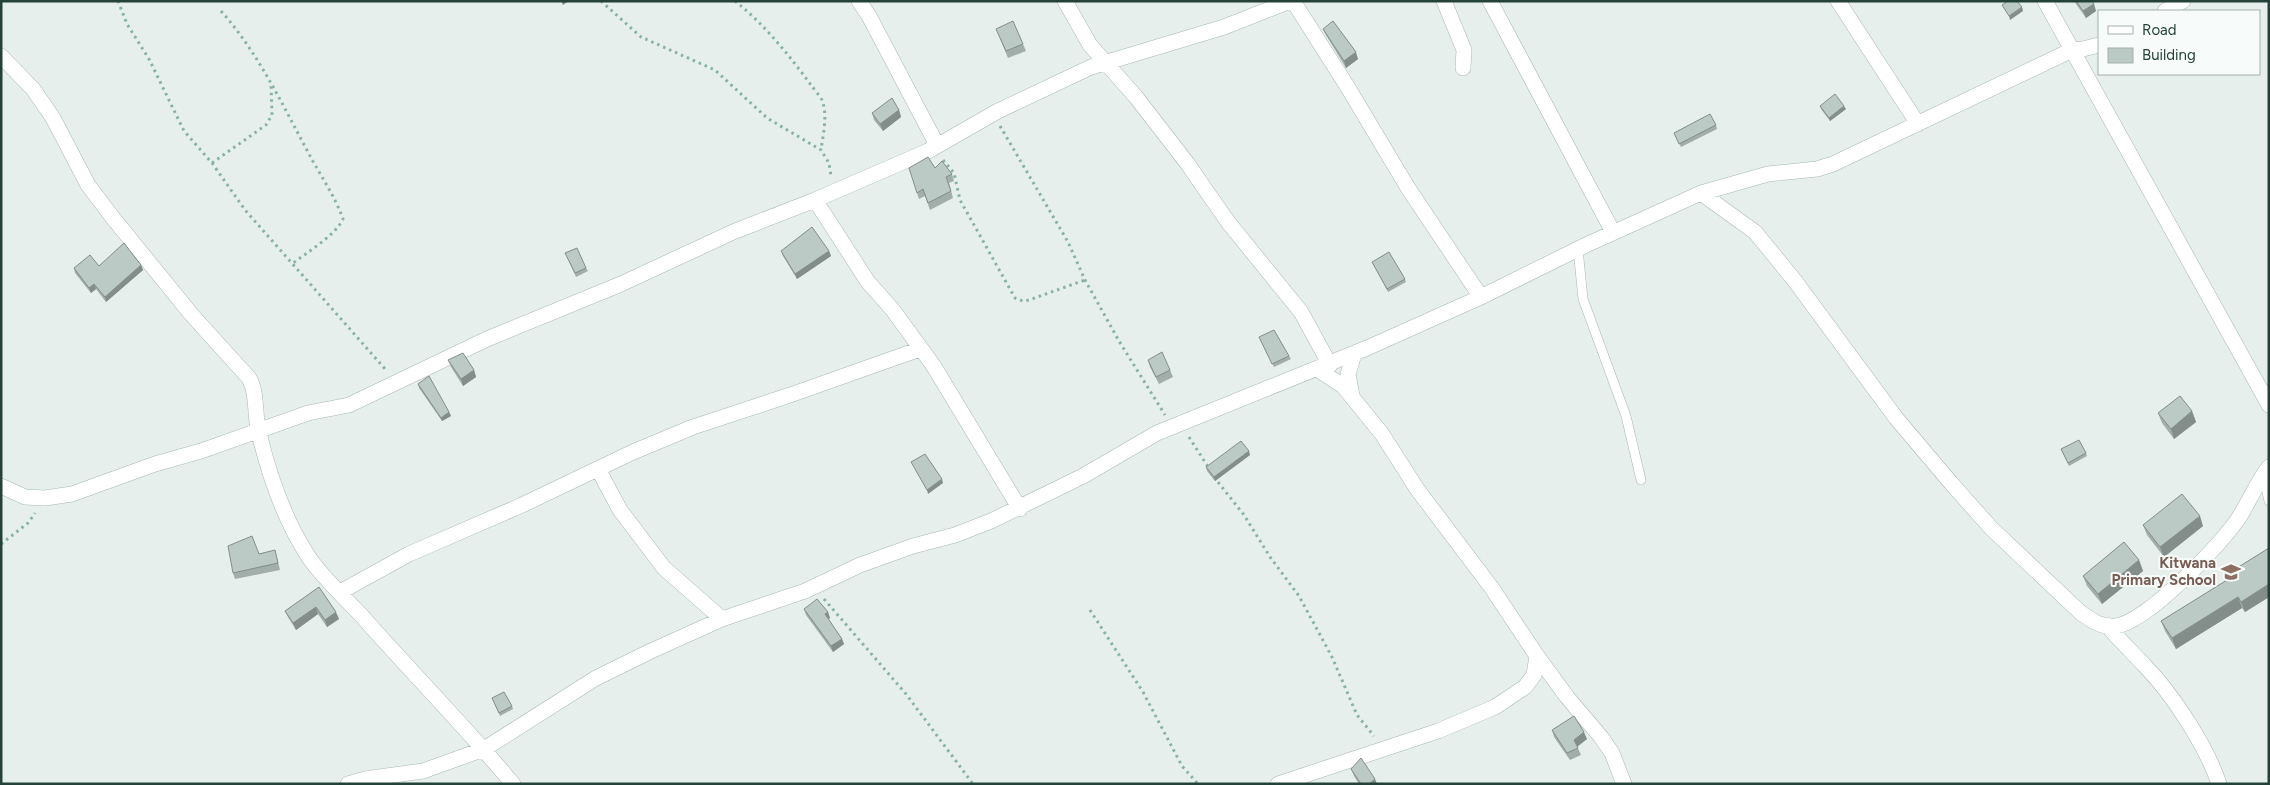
<svg xmlns="http://www.w3.org/2000/svg" width="2270" height="785" font-family="Figtree,sans-serif">
<style>
.lines{fill:none;stroke-linecap:round;stroke-linejoin:round}
.lane-casing{stroke:#a8b8b2;stroke-width:10}
.street-casing{stroke:#a8b8b2;stroke-width:16}
.path{stroke:#86b3a5;stroke-width:3;stroke-dasharray:2.5 4;stroke-linecap:butt}
.lane{stroke:#fff;stroke-width:9}
.street{stroke:#fff;stroke-width:15}
.wall{fill:#a1aea9}
.shaded-wall{fill:#838d89}
.building{fill:#bbcac4;stroke:#838d89}
.labels{text-anchor:middle;dominant-baseline:central;stroke-width:4;stroke-linejoin:round;paint-order:stroke}
.education-label{font-size:15px;font-weight:bold;fill:#785e54;stroke:#f7fbf9;text-anchor:end}
</style>
<rect width="100%" height="100%" fill="#e6efeb"/>
<g class="lines">
<defs>
<path id="lane" d="M 1578,249 L 1583,299 L 1626,416 L 1641,480
M 2263,475 L 2269,501"/>
<path id="street" d="M 859,1 L 869,16 L 937,145
M 1065,1 L 1090,45 L 1136,97 L 1187,163 L 1228,222 L 1301,312 L 1330,365
M 1293,1 L 1347,86 L 1408,188 L 1481,297
M 1444,1 L 1464,50 L 1463,68
M 1490,1 L 1613,232
M 1838,1 L 1918,124
M 2045,1 L 2269,405
M 2165,11 L 2183,1
M 1,56 L 33,89 L 53,118 L 88,185 L 113,218 L 191,314 L 249,378 C 258,394 254,415 259,433 C 269,475 284,519 308,556 C 321,576 344,597 361,615 C 411,672 464,725 513,784
M 1701,193 L 1755,232 L 1795,281 L 1896,418 L 1951,483 L 1991,528 L 2081,613 C 2091,620 2102,628 2116,626 C 2147,622 2222,544 2240,516 C 2250,500 2257,482 2269,467
M 815,200 L 868,282 L 892,309 L 933,365 L 1020,509
M 1317,369 L 1343,386 L 1382,434 L 1417,489 L 1491,587 L 1537,656 L 1567,697 L 1601,737 L 1612,753 L 1624,784
M 1352,396 L 1348,374 L 1354,354
M 598,469 L 620,510 L 664,568 L 722,619
M 1,486 L 25,497 L 45,498 L 72,494 L 155,464 L 201,451 L 308,413 L 349,405 L 487,339 L 621,284 L 733,232 L 815,200 L 928,151 L 998,111 L 1091,67 L 1224,27 L 1290,1
M 340,592 L 409,554 L 520,506 L 633,452 L 693,427 L 793,394 L 920,349
M 2107,625 C 2119,640 2133,653 2146,667 C 2173,695 2207,747 2219,784
M 348,784 L 365,779 L 423,771 L 484,749 L 596,678 L 651,651 L 722,619 L 805,591 L 860,565 L 913,546 L 955,535 L 991,521 L 1083,476 L 1157,433 L 1367,348 L 1481,297 L 1586,245 L 1701,193 L 1768,174 L 1817,169 L 1833,164 L 2072,50 L 2083,49 L 2099,45
M 1278,784 L 1438,731 L 1495,707 L 1525,687 L 1534,675 L 1537,656"/>
</defs>
<use href="#lane" class="lane-casing"/>
<use href="#street" class="street-casing"/>
<path class="path" d="M 118,1 L 127,24 L 149,59 L 184,131 L 212,163 L 245,210 L 386,370
M 601,1 L 641,37 L 715,70 L 767,118 L 821,150 L 829,163 L 831,176
M 735,1 C 764,24 789,55 811,85 C 814,89 819,95 822,100 C 828,116 823,134 821,150
M 221,11 C 259,54 282,104 309,154 C 320,175 335,196 343,219 C 336,235 306,253 292,264
M 1000,126 L 1068,242 L 1085,280 L 1119,341 L 1165,415
M 943,160 L 954,173 L 960,200 L 1015,298 L 1023,301 L 1029,300 L 1085,280
M 212,163 L 266,125 L 272,115 L 271,84
M 1189,437 L 1210,470
M 1214,477 L 1244,515 L 1270,557 L 1299,596 L 1332,657 L 1357,715 L 1374,736
M 1,544 L 28,523 L 35,513
M 824,599 L 906,694 L 973,784
M 1090,610 L 1143,692 L 1182,766 L 1198,784"/>
<use href="#lane" class="lane"/>
<use href="#street" class="street"/>
</g>
<path class="wall" d="M 2074,1 L 2092,1 L 2096,11 L 2086,18 Z
M 996,29 L 1023,44 L 1026,51 L 1008,58 Z
M 1323,29 L 1358,59 L 1346,68 L 1326,35 Z
M 1820,106 L 1846,109 L 1830,121 L 1821,109 Z
M 899,110 L 901,117 L 883,131 L 874,120 L 872,113 Z
M 1716,125 L 1717,129 L 1681,147 L 1674,133 Z
M 935,168 L 952,174 L 954,181 L 949,183 L 953,198 L 930,210 L 925,196 L 919,199 L 917,193 Z
M 781,251 L 829,251 L 831,256 L 797,279 L 783,256 Z
M 567,257 L 586,268 L 588,271 L 576,277 Z
M 1372,262 L 1405,279 L 1406,282 L 1388,292 Z
M 141,265 L 143,270 L 106,302 L 96,289 L 91,293 L 75,273 L 74,268 L 99,266 Z
M 1259,337 L 1289,356 L 1291,359 L 1274,367 Z
M 448,360 L 474,370 L 476,377 L 463,386 L 451,367 Z
M 1148,360 L 1170,370 L 1173,377 L 1159,384 L 1150,367 Z
M 418,384 L 449,412 L 451,416 L 442,421 L 419,388 Z
M 2192,411 L 2196,422 L 2174,439 L 2162,423 L 2158,413 Z
M 2061,449 L 2086,453 L 2087,456 L 2069,466 Z
M 1250,455 L 1215,481 L 1207,471 L 1206,467 Z
M 2143,525 L 2203,526 L 2164,557 L 2147,535 Z
M 2269,548 L 2269,597 L 2245,612 L 2242,608 L 2176,649 L 2165,631 L 2161,621 L 2226,581 L 2224,576 Z
M 275,550 L 280,570 L 235,579 L 233,573 L 259,554 Z
M 2139,560 L 2143,571 L 2102,604 L 2087,586 L 2083,576 Z
M 319,587 L 339,619 L 327,627 L 318,614 L 296,630 L 288,617 L 285,611 Z
M 804,609 L 828,612 L 830,618 L 828,619 L 842,639 L 844,644 L 833,652 L 806,615 Z
M 492,698 L 512,706 L 513,709 L 500,716 Z
M 1552,730 L 1587,739 L 1577,746 L 1581,755 L 1570,760 L 1554,737 Z
M 1351,769 L 1377,784 L 1359,784 L 1354,776 Z"/>
<path class="shaded-wall" d="M 561,1 L 569,1 L 563,5 Z
M 2094,4 L 2096,11 L 2086,18 L 2083,11 Z
M 2022,7 L 2023,11 L 2010,20 L 2009,16 Z
M 1356,52 L 1358,59 L 1346,68 L 1344,61 Z
M 1844,106 L 1846,109 L 1830,121 L 1829,118 Z
M 899,110 L 901,117 L 883,131 L 880,124 Z
M 829,251 L 831,256 L 797,279 L 795,274 Z
M 141,265 L 143,270 L 106,302 L 105,297 Z
M 94,284 L 96,289 L 91,293 L 89,288 Z
M 474,370 L 476,377 L 463,386 L 461,379 Z
M 2192,411 L 2196,422 L 2174,439 L 2171,429 Z
M 449,412 L 451,416 L 442,421 L 441,418 Z
M 1249,451 L 1250,455 L 1215,481 L 1214,477 Z
M 942,479 L 943,483 L 928,494 L 927,490 Z
M 2200,516 L 2203,526 L 2164,557 L 2160,547 Z
M 2139,560 L 2143,571 L 2102,604 L 2098,594 Z
M 2269,584 L 2269,597 L 2245,612 L 2241,602 Z
M 2238,597 L 2242,608 L 2176,649 L 2172,638 Z
M 316,607 L 318,614 L 296,630 L 293,623 Z
M 336,612 L 339,619 L 327,627 L 325,620 Z
M 828,612 L 830,618 L 827,620 L 825,614 Z
M 842,639 L 844,644 L 833,652 L 831,646 Z
M 1584,732 L 1587,739 L 1577,747 L 1574,740 Z
M 1375,779 L 1377,784 L 1369,784 Z"/>
<path class="building" d="M 2008,1 L 2017,1 L 2022,7 L 2009,16 L 2002,5 Z
M 2076,1 L 2092,1 L 2094,4 L 2083,11 Z
M 1013,21 L 1023,44 L 1006,51 L 996,29 Z
M 1333,21 L 1356,52 L 1344,61 L 1323,29 Z
M 1835,94 L 1844,106 L 1829,118 L 1820,106 Z
M 892,98 L 899,110 L 880,124 L 872,113 Z
M 1710,114 L 1716,125 L 1679,144 L 1674,133 Z
M 928,157 L 935,168 L 942,161 L 952,174 L 946,177 L 951,191 L 928,203 L 923,189 L 917,193 L 909,168 Z
M 812,227 L 829,251 L 795,274 L 781,251 Z
M 124,243 L 141,265 L 105,297 L 94,284 L 89,288 L 74,268 L 90,255 L 99,266 Z
M 577,248 L 586,268 L 575,273 L 565,253 Z
M 1389,252 L 1405,279 L 1387,289 L 1372,262 Z
M 1274,330 L 1289,356 L 1272,364 L 1259,337 Z
M 1162,352 L 1170,370 L 1156,377 L 1148,360 Z
M 463,353 L 474,370 L 461,379 L 448,360 Z
M 429,376 L 449,412 L 441,418 L 418,384 Z
M 2180,396 L 2192,411 L 2171,429 L 2158,413 Z
M 2079,440 L 2086,453 L 2068,463 L 2061,449 Z
M 1241,441 L 1249,451 L 1214,477 L 1206,467 Z
M 925,454 L 942,479 L 927,490 L 911,462 Z
M 2182,494 L 2200,516 L 2160,547 L 2143,525 Z
M 252,536 L 259,554 L 275,550 L 278,563 L 233,573 L 228,546 Z
M 2124,542 L 2139,560 L 2098,594 L 2083,576 Z
M 2269,548 L 2269,584 L 2241,602 L 2238,597 L 2172,638 L 2161,621 L 2227,580 L 2224,576 Z
M 319,587 L 336,612 L 325,620 L 316,607 L 293,623 L 285,611 Z
M 817,599 L 828,612 L 825,614 L 842,639 L 831,646 L 804,609 Z
M 504,692 L 512,706 L 499,713 L 492,698 Z
M 1574,716 L 1584,732 L 1574,740 L 1578,748 L 1567,753 L 1552,730 Z
M 1361,758 L 1375,779 L 1369,784 L 1361,784 L 1351,769 Z"/>
<defs>
<symbol id="school-bare" viewBox="-9 -9 18 18"><path d="M0-5L7-2L0 1L-7-2ZM-4 1L0 2.5L4 1V4Q0 6-4 4Z" fill="#8d6e63" stroke="#f7fbf9" stroke-width="2.5" paint-order="stroke"/></symbol>
</defs>
<g fill-rule="evenodd">
<use href="#school-bare" x="2217" y="558" width="28" height="28"/>
</g>
<g class="labels">
<g class="education-label">
<text x="2216" y="563">Kitwana<tspan x="2216" dy="17">Primary School</tspan></text>
</g>
</g>
<rect width="2270" height="785" fill="none" stroke="#24423a" stroke-width="5"/>
<rect x="2098" y="10" width="162" height="65" fill="#f7fbf9" stroke="#a3b1ad"/>
<rect x="2108" y="26" width="25" height="8" fill="#ffffff" stroke="#a3b1ad"/>
<text x="2142" y="35" font-size="15" fill="#24423a">Road</text>
<rect x="2108" y="48" width="25" height="15" fill="#bbcac4" stroke="#a3b1ad"/>
<text x="2142" y="60" font-size="15" fill="#24423a">Building</text>
</svg>
